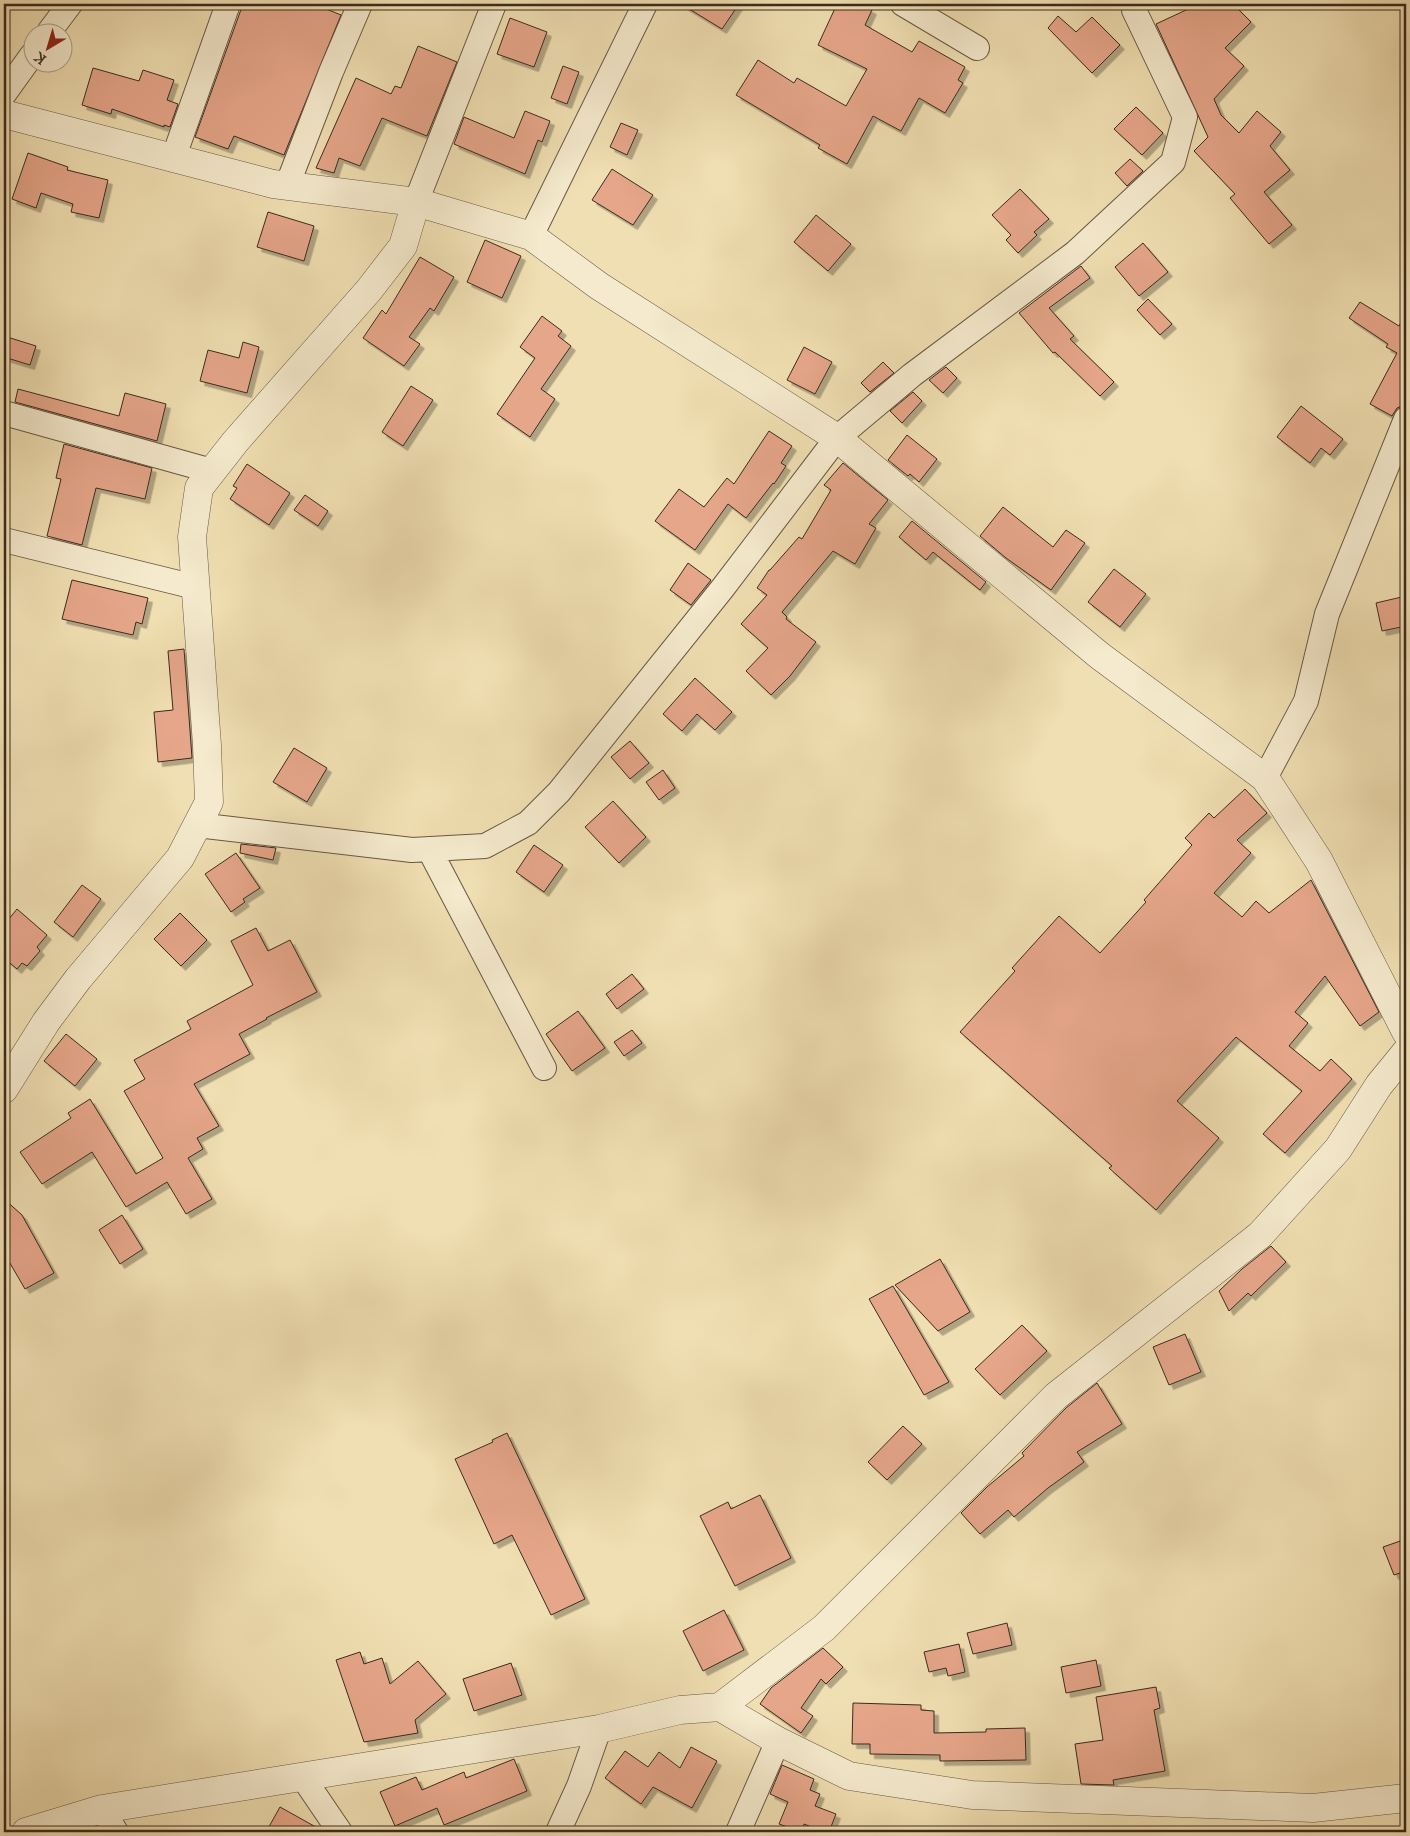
<svg xmlns="http://www.w3.org/2000/svg" width="1410" height="1836" font-family="'Sorts Mill Goudy',serif">
<style>
.building{fill:#e6a68a;stroke:#3a2b1f;filter:url(#shadow)}
.lines{fill:none;stroke-linecap:round;stroke-linejoin:round}
.minor-casing{stroke:#685844;stroke-width:26}
.tertiary-casing{stroke:#685844;stroke-width:29}
.minor{stroke:#f5eacd;stroke-width:24}
.tertiary{stroke:#f5eacd;stroke-width:28}
</style>
<defs>
<filter id="shadow"><feDropShadow dx="4.5" dy="4.5" stdDeviation="0" flood-color="#0004"/></filter>
</defs>
<rect width="100%" height="100%" fill="#f0dfb2"/>
<filter id="stains"><feTurbulence type="fractalNoise" baseFrequency=".004" numOctaves="4"/><feColorMatrix values="0 0 0 0 .2 0 0 0 0 .09 0 0 0 0 .02 0 0 0 .5 -.17"/></filter>
<radialGradient id="worn" r=".72"><stop offset=".6" stop-color="#630" stop-opacity="0"/><stop offset="1" stop-color="#630" stop-opacity=".3"/></radialGradient>
<path class="building" d="M 243,4 L 314,4 L 341,15 L 284,155 L 234,136 L 228,149 L 195,137 Z
M 681,4 L 739,4 L 722,29 Z
M 837,4 L 860,4 L 872,10 L 865,25 L 912,52 L 919,41 L 965,67 L 958,80 L 963,83 L 945,113 L 919,98 L 901,131 L 873,116 L 847,164 L 818,148 L 820,145 L 736,95 L 758,60 L 794,83 L 797,78 L 846,106 L 867,69 L 818,45 Z
M 1199,4 L 1233,4 L 1251,22 L 1225,48 L 1244,66 L 1214,99 L 1221,115 L 1239,133 L 1257,111 L 1281,132 L 1270,146 L 1290,170 L 1264,192 L 1292,225 L 1269,244 L 1230,198 L 1235,194 L 1194,151 L 1208,137 L 1156,24 Z
M 1058,16 L 1076,32 L 1092,17 L 1120,45 L 1092,73 L 1048,28 Z
M 510,18 L 547,32 L 534,67 L 497,54 Z
M 418,46 L 457,62 L 427,136 L 382,118 L 360,166 L 339,158 L 334,173 L 316,168 L 356,78 L 391,94 L 395,86 L 401,88 Z
M 563,66 L 579,72 L 567,104 L 551,98 Z
M 93,68 L 139,81 L 143,70 L 174,80 L 167,100 L 178,104 L 170,127 L 164,125 L 164,127 L 112,109 L 111,114 L 82,105 Z
M 1136,107 L 1163,133 L 1142,155 L 1114,129 Z
M 525,111 L 550,121 L 542,142 L 538,140 L 525,174 L 454,144 L 464,117 L 514,138 Z
M 621,123 L 638,130 L 627,155 L 610,147 Z
M 28,153 L 68,167 L 67,170 L 108,180 L 99,218 L 71,212 L 73,204 L 41,193 L 36,208 L 12,199 Z
M 1130,159 L 1143,171 L 1127,186 L 1115,173 Z
M 612,169 L 653,195 L 633,225 L 592,200 Z
M 1020,189 L 1049,219 L 1034,232 L 1037,235 L 1018,253 L 1006,240 L 1011,235 L 992,215 Z
M 268,212 L 314,226 L 304,261 L 257,247 Z
M 816,215 L 851,244 L 828,271 L 794,242 Z
M 485,240 L 521,256 L 502,298 L 467,282 Z
M 1143,243 L 1168,272 L 1139,296 L 1115,267 Z
M 420,257 L 454,277 L 434,311 L 430,308 L 409,337 L 420,344 L 404,366 L 363,338 L 382,310 L 386,314 Z
M 1081,266 L 1090,278 L 1049,308 L 1074,336 L 1070,339 L 1114,382 L 1100,396 L 1055,352 L 1053,353 L 1019,313 Z
M 1148,299 L 1172,324 L 1160,335 L 1137,310 Z
M 1360,302 L 1399,326 L 1406,314 L 1406,399 L 1402,406 L 1397,408 L 1392,416 L 1370,404 L 1397,353 L 1386,347 L 1388,344 L 1349,318 Z
M 542,316 L 562,331 L 558,336 L 571,346 L 541,389 L 555,399 L 530,437 L 497,414 L 535,358 L 520,347 Z
M 4,336 L 36,346 L 30,365 L 4,357 Z
M 243,342 L 259,347 L 247,393 L 200,381 L 208,350 L 239,358 Z
M 804,347 L 832,362 L 815,394 L 787,380 Z
M 883,362 L 894,373 L 870,392 L 861,383 Z
M 946,367 L 957,378 L 943,393 L 929,380 Z
M 411,386 L 433,400 L 403,446 L 382,432 Z
M 18,389 L 119,416 L 125,393 L 166,404 L 157,441 L 15,402 Z
M 913,392 L 922,401 L 902,423 L 890,411 Z
M 1301,406 L 1343,439 L 1330,455 L 1321,448 L 1310,463 L 1277,437 Z
M 769,431 L 792,446 L 781,463 L 786,466 L 774,484 L 773,483 L 746,518 L 728,504 L 695,550 L 655,521 L 679,489 L 704,507 L 727,478 L 734,484 Z
M 907,435 L 937,459 L 919,482 L 910,474 L 908,476 L 888,460 Z
M 64,444 L 152,468 L 145,499 L 96,488 L 82,545 L 47,536 L 61,479 L 56,478 Z
M 843,463 L 888,500 L 869,524 L 876,528 L 855,564 L 833,551 L 782,612 L 787,617 L 786,619 L 816,642 L 790,676 L 771,695 L 746,671 L 768,648 L 741,624 L 767,595 L 757,588 L 769,570 L 770,570 L 799,537 L 802,539 L 831,490 L 824,485 Z
M 247,464 L 290,493 L 269,525 L 230,499 L 237,488 L 233,486 Z
M 305,495 L 328,511 L 318,526 L 294,510 Z
M 1003,507 L 1053,547 L 1066,530 L 1085,543 L 1051,590 L 1006,558 L 980,536 Z
M 912,521 L 986,582 L 980,590 L 933,552 L 926,560 L 899,537 Z
M 688,563 L 711,580 L 691,605 L 670,590 Z
M 1114,569 L 1146,594 L 1120,627 L 1088,602 Z
M 72,580 L 148,598 L 142,624 L 136,622 L 133,635 L 62,619 Z
M 1406,596 L 1406,626 L 1382,631 L 1376,603 Z
M 184,649 L 192,758 L 158,762 L 154,712 L 173,710 L 168,651 Z
M 695,678 L 732,712 L 715,730 L 697,714 L 682,731 L 663,714 Z
M 630,741 L 649,763 L 630,779 L 611,757 Z
M 294,748 L 327,768 L 307,802 L 273,782 Z
M 663,770 L 675,788 L 659,800 L 646,782 Z
M 1245,789 L 1267,813 L 1237,840 L 1251,853 L 1214,893 L 1242,917 L 1256,901 L 1269,913 L 1311,880 L 1379,1012 L 1360,1026 L 1325,976 L 1295,1012 L 1308,1023 L 1289,1046 L 1320,1071 L 1331,1059 L 1352,1079 L 1285,1153 L 1263,1134 L 1302,1091 L 1236,1037 L 1177,1101 L 1219,1138 L 1156,1210 L 1109,1168 L 1112,1166 L 960,1032 L 1015,971 L 1012,968 L 1059,916 L 1100,953 L 1146,902 L 1144,900 L 1192,845 L 1185,838 L 1209,813 L 1214,818 Z
M 613,801 L 646,837 L 619,863 L 585,827 Z
M 241,844 L 276,848 L 273,860 L 240,853 Z
M 534,845 L 563,865 L 544,892 L 516,872 Z
M 236,853 L 260,888 L 243,899 L 245,902 L 231,912 L 205,874 Z
M 82,885 L 101,899 L 73,937 L 54,922 Z
M 17,909 L 47,935 L 37,947 L 40,951 L 27,966 L 22,963 L 17,969 L 4,958 L 4,925 Z
M 180,913 L 207,940 L 181,966 L 154,939 Z
M 256,928 L 268,951 L 290,940 L 317,992 L 266,1018 L 267,1019 L 239,1034 L 250,1054 L 194,1084 L 219,1126 L 197,1138 L 203,1149 L 188,1158 L 212,1199 L 186,1214 L 167,1182 L 126,1207 L 92,1152 L 42,1184 L 20,1152 L 71,1118 L 68,1113 L 90,1099 L 136,1174 L 163,1158 L 124,1091 L 145,1079 L 134,1060 L 191,1029 L 187,1021 L 253,985 L 231,941 Z
M 632,974 L 644,989 L 617,1009 L 606,994 Z
M 578,1011 L 605,1048 L 572,1071 L 546,1034 Z
M 632,1030 L 642,1043 L 624,1056 L 614,1042 Z
M 66,1034 L 97,1059 L 75,1086 L 44,1061 Z
M 4,1199 L 22,1215 L 54,1273 L 25,1289 L 4,1253 Z
M 122,1215 L 143,1249 L 120,1264 L 99,1230 Z
M 1271,1246 L 1286,1262 L 1251,1296 L 1248,1293 L 1229,1311 L 1219,1291 L 1242,1269 Z
M 940,1259 L 970,1312 L 938,1331 L 895,1285 Z
M 893,1286 L 949,1382 L 924,1395 L 869,1299 Z
M 1022,1325 L 1047,1351 L 1000,1395 L 975,1369 Z
M 1185,1334 L 1201,1372 L 1169,1385 L 1153,1347 Z
M 1097,1383 L 1122,1424 L 1077,1452 L 1084,1462 L 1048,1488 L 1014,1517 L 1008,1510 L 980,1534 L 961,1513 L 987,1487 L 1024,1456 L 1022,1453 L 1066,1408 Z
M 903,1426 L 922,1444 L 887,1480 L 868,1462 Z
M 507,1433 L 585,1599 L 551,1615 L 512,1535 L 494,1544 L 455,1459 L 493,1442 L 492,1440 Z
M 760,1495 L 791,1558 L 735,1586 L 700,1516 L 728,1502 L 731,1509 Z
M 1406,1539 L 1406,1571 L 1394,1575 L 1383,1547 Z
M 724,1610 L 744,1650 L 703,1671 L 683,1631 Z
M 1007,1623 L 1012,1645 L 973,1654 L 967,1633 Z
M 959,1644 L 965,1672 L 948,1676 L 946,1668 L 929,1672 L 924,1652 Z
M 823,1648 L 843,1667 L 826,1684 L 821,1679 L 801,1708 L 813,1716 L 801,1733 L 760,1704 L 771,1688 Z
M 360,1652 L 364,1664 L 382,1658 L 390,1684 L 418,1661 L 446,1694 L 415,1720 L 418,1733 L 364,1742 L 336,1660 Z
M 1096,1660 L 1101,1686 L 1066,1693 L 1061,1667 Z
M 511,1663 L 522,1695 L 474,1711 L 463,1679 Z
M 1156,1687 L 1160,1708 L 1154,1710 L 1165,1771 L 1113,1780 L 1114,1785 L 1081,1784 L 1075,1744 L 1103,1740 L 1096,1697 Z
M 853,1703 L 921,1705 L 921,1710 L 934,1711 L 934,1733 L 986,1732 L 986,1729 L 1025,1728 L 1026,1760 L 940,1761 L 940,1755 L 870,1754 L 870,1744 L 852,1744 Z
M 691,1747 L 717,1761 L 692,1808 L 653,1787 L 641,1804 L 605,1778 L 625,1751 L 648,1767 L 659,1752 L 680,1768 Z
M 514,1759 L 527,1791 L 444,1825 L 437,1808 L 395,1826 L 380,1792 L 416,1777 L 422,1790 L 464,1772 L 466,1778 Z
M 782,1765 L 814,1779 L 810,1790 L 820,1794 L 815,1806 L 836,1814 L 829,1832 L 824,1832 L 804,1824 L 802,1832 L 779,1824 L 788,1802 L 770,1794 Z
M 280,1807 L 323,1831 L 324,1832 L 266,1832 Z"/>
<g class="lines">
<defs>
<path id="minor" d="M 903,4 L 977,48
M 49,32 L 70,4
M 4,94 L 32,55
M 173,159 L 228,4
M 287,186 L 331,72 L 360,4
M 416,202 L 494,4
M 531,236 L 645,4
M 4,413 L 212,471
M 4,540 L 195,587
M 1265,778 L 1306,701 L 1327,614 L 1406,419
M 197,825 L 412,850 L 485,846 L 528,823 L 559,792 L 722,589 L 837,438 L 912,375 L 1075,253 L 1173,162 L 1185,117 L 1134,10 L 1134,4
M 429,849 L 544,1068
M 302,1776 L 340,1832
M 102,1809 L 116,1832
M 558,1832 L 579,1786 L 599,1729
M 738,1832 L 778,1741"/>
<path id="tertiary" d="M 4,114 L 273,184 L 416,202 L 531,236 L 599,286 L 837,438 L 1100,656 L 1265,778 L 1319,861 L 1406,1032
M 4,1089 L 46,1022 L 78,979 L 180,858 L 209,802 L 207,745 L 192,537 L 199,488 L 235,442 L 369,290 L 403,246 L 416,202
M 720,1707 L 778,1741 L 849,1776 L 972,1795 L 1313,1808 L 1406,1798
M 26,1832 L 102,1809 L 599,1729 L 680,1710 L 720,1707 L 824,1628 L 1056,1396 L 1260,1235 L 1338,1149 L 1379,1085 L 1406,1052"/>
</defs>
<use href="#minor" class="minor-casing"/>
<use href="#tertiary" class="tertiary-casing"/>
<use href="#minor" class="minor"/>
<use href="#tertiary" class="tertiary"/>
</g>
<rect width="1410" height="1836" fill="none" stroke="#f0dfb2" stroke-width="20"/>
<rect x="5" y="5" width="1400" height="1826" fill="none" stroke="#3a2b1f" stroke-width="2.5"/>
<rect x="10" y="10" width="1390" height="1816" fill="none" stroke="#3a2b1f"/>
<g transform="translate(48 48) rotate(218)"><circle r="24" fill="#f5eacd" stroke="#aa9e87"/>
<path d="M0-4L9 19L0 12L-9 19Z" fill="#8f2418"/>
<text y="-8" font-size="14" font-weight="bold" text-anchor="middle" fill="#3a2b1f">K</text>
</g>
<rect width="100%" height="100%" filter="url(#stains)"/>
<rect width="100%" height="100%" fill="url(#worn)"/>
</svg>
